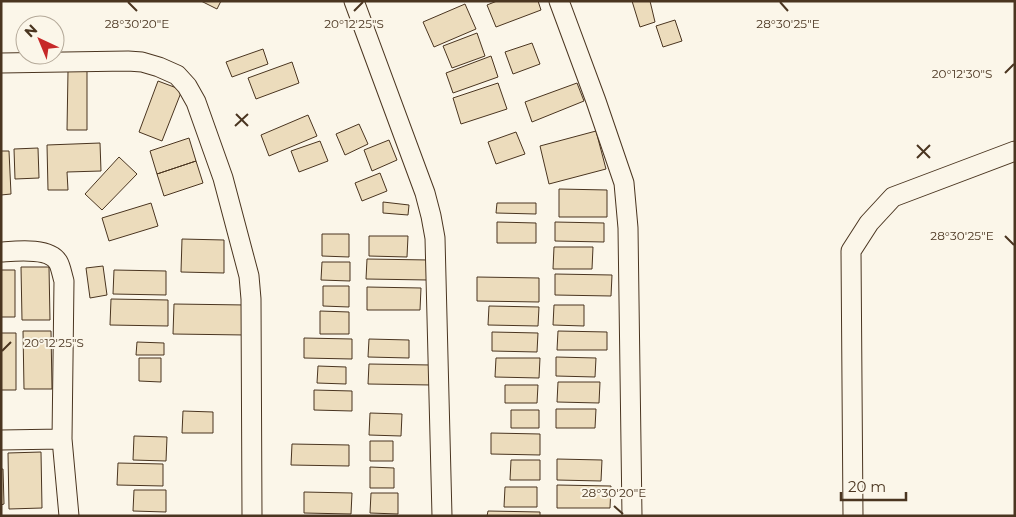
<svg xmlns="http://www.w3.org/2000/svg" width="1016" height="517" font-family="Montserrat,sans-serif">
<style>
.building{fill:#ecdcbc;stroke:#4a3520}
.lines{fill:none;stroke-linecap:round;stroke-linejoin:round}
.minor-casing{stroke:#4a3520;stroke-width:21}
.minor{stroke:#fbf6e9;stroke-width:19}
.ticks{fill:none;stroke:#4a3520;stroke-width:2}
.ticks-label{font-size:12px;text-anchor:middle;fill:#4a3520;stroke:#fbf6e9;stroke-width:4;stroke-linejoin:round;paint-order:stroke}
</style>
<rect width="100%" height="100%" fill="#fbf6e9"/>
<path class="building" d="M 201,1 L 221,1 L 217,9 Z
M 497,1 L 538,1 L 541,10 L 496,27 L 487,5 Z
M 632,1 L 650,1 L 655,22 L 640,27 Z
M 465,4 L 476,29 L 434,47 L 423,22 Z
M 675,20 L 682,41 L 663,47 L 656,26 Z
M 477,33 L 485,56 L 452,68 L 443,46 Z
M 532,43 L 540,64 L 513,74 L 505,52 Z
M 263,49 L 268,64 L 232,77 L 226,62 Z
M 491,56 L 498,77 L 453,93 L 446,73 Z
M 292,62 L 299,83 L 256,99 L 248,78 Z
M 68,71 L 87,71 L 87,130 L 67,130 Z
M 158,81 L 182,90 L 162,141 L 139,132 Z
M 498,83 L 507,109 L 461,124 L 453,98 Z
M 577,83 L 584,101 L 532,122 L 525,102 Z
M 308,115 L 317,136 L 269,156 L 261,135 Z
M 359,124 L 368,144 L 345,155 L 336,134 Z
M 596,131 L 606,169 L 549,184 L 540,146 Z
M 516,132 L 525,154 L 496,164 L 488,142 Z
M 189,138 L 196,161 L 157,174 L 150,151 Z
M 389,140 L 397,160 L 372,171 L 364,150 Z
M 320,141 L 328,161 L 299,172 L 291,151 Z
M 100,143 L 101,171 L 67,172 L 68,190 L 48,190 L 47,145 Z
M 38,148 L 39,178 L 15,179 L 14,149 Z
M 1,151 L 9,151 L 11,194 L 1,195 Z
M 119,157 L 137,174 L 102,210 L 85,194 Z
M 196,161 L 203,183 L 164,196 L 157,174 Z
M 380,173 L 387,191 L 362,201 L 355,183 Z
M 559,189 L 607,190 L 607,217 L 559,217 Z
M 383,202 L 409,205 L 408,215 L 383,213 Z
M 151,203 L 158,226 L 109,241 L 102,218 Z
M 497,203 L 536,203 L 536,214 L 496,213 Z
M 497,222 L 536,223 L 536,243 L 497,243 Z
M 555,222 L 604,223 L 604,242 L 555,241 Z
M 322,234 L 349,234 L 349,257 L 322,256 Z
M 369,236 L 408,236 L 407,257 L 369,256 Z
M 182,239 L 224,240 L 224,273 L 181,272 Z
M 554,247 L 593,247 L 592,269 L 553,269 Z
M 367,259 L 429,260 L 428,280 L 366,279 Z
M 322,262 L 350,262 L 350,281 L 321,280 Z
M 103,266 L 107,295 L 90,298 L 86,268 Z
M 21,267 L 49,267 L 50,320 L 22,320 Z
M 1,270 L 15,270 L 15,317 L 1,317 Z
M 114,270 L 166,271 L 166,295 L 113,294 Z
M 555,274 L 612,275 L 611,296 L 555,295 Z
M 477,277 L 539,278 L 539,302 L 477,301 Z
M 323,286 L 349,286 L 349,307 L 323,306 Z
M 367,287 L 421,288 L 420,310 L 367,310 Z
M 111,299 L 168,300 L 168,326 L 110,325 Z
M 174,304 L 246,305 L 245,335 L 173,334 Z
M 554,305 L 584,305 L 584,326 L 553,325 Z
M 489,306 L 539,307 L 538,326 L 488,325 Z
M 320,311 L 349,312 L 349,334 L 320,334 Z
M 23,331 L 51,331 L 52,389 L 24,389 Z
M 558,331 L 607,332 L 607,350 L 557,350 Z
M 492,332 L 538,333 L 537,352 L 492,351 Z
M 1,333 L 16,333 L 16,390 L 1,390 Z
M 304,338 L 352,339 L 352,359 L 304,358 Z
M 369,339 L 409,340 L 409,358 L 368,357 Z
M 137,342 L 164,343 L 164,355 L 136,355 Z
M 556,357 L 596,358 L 595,377 L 556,376 Z
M 139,358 L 161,358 L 161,382 L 139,381 Z
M 496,358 L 540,358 L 539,378 L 495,377 Z
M 369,364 L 431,365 L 431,385 L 368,384 Z
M 318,366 L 346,367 L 346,384 L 317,383 Z
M 558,382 L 600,382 L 599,403 L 557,402 Z
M 505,385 L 538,385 L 537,403 L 505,403 Z
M 314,390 L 352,391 L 352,411 L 314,410 Z
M 556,409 L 596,409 L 595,428 L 556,428 Z
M 511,410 L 539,410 L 539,428 L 511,428 Z
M 183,411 L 213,412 L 213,433 L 182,433 Z
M 370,413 L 402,414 L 401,436 L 369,435 Z
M 491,433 L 540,434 L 540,455 L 491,454 Z
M 134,436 L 167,437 L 166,461 L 133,460 Z
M 370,441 L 393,441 L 393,461 L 370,461 Z
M 292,444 L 349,445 L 349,466 L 291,465 Z
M 41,452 L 42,508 L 9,509 L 8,453 Z
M 557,459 L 602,460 L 601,481 L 557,480 Z
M 511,460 L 540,460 L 540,480 L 510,480 Z
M 118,463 L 163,464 L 163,486 L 117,485 Z
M 370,467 L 394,468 L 394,488 L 370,488 Z
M 1,469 L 3,469 L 4,504 L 1,505 Z
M 557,485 L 611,486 L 610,508 L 557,508 Z
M 505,487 L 537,487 L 537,507 L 504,507 Z
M 134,490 L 166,490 L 166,512 L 133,511 Z
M 304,492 L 352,493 L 351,514 L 304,513 Z
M 371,493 L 398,493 L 398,514 L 370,513 Z
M 488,511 L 540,512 L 540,516 L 487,516 Z"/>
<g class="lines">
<defs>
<path id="minor" d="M 354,1 L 425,193 L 431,216 L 435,238 L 442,516
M 559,1 L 596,101 L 624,183 L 628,228 L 632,516
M 1,63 L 128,61 L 142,62 L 159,67 L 177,75 L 187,86 L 196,102 L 223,178 L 249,276 L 251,299 L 252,516
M 1,252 C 16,251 49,247 58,262 C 61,267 62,275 64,281 L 62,439 L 69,516
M 1,440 L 62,439
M 853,516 L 851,251 L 869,223 L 893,197 L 1015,151"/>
</defs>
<use href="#minor" class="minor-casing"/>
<use href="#minor" class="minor"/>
</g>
<path class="ticks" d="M 128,2 L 137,11M 780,2 L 788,11M 354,11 L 363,2M 1005,73 L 1014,64M 236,114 L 248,126M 235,126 L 248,114M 917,145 L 930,158M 917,158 L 930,145M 1005,236 L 1014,245M 2,351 L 11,342M 614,506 L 623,514"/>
<g class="ticks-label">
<text x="354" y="28">20°12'25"S</text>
<text x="137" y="28">28°30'20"E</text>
<text x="788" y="28">28°30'25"E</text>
<text x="962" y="78">20°12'30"S</text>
<text x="962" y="240">28°30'25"E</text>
<text x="54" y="347">20°12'25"S</text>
<text x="614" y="497">28°30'20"E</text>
</g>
<rect width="1016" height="517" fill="none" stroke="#4a3520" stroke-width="5"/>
<g transform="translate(40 40) rotate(316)"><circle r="24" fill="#fbf6e9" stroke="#b4a999"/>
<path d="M0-4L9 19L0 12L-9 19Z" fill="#c62828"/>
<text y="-8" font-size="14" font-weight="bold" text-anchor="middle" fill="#4a3520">N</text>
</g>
<path d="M841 492v8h65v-8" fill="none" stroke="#4a3520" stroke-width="2.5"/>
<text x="848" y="492" font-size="15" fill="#4a3520" stroke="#fbf6e9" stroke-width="4" paint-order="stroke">20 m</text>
</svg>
